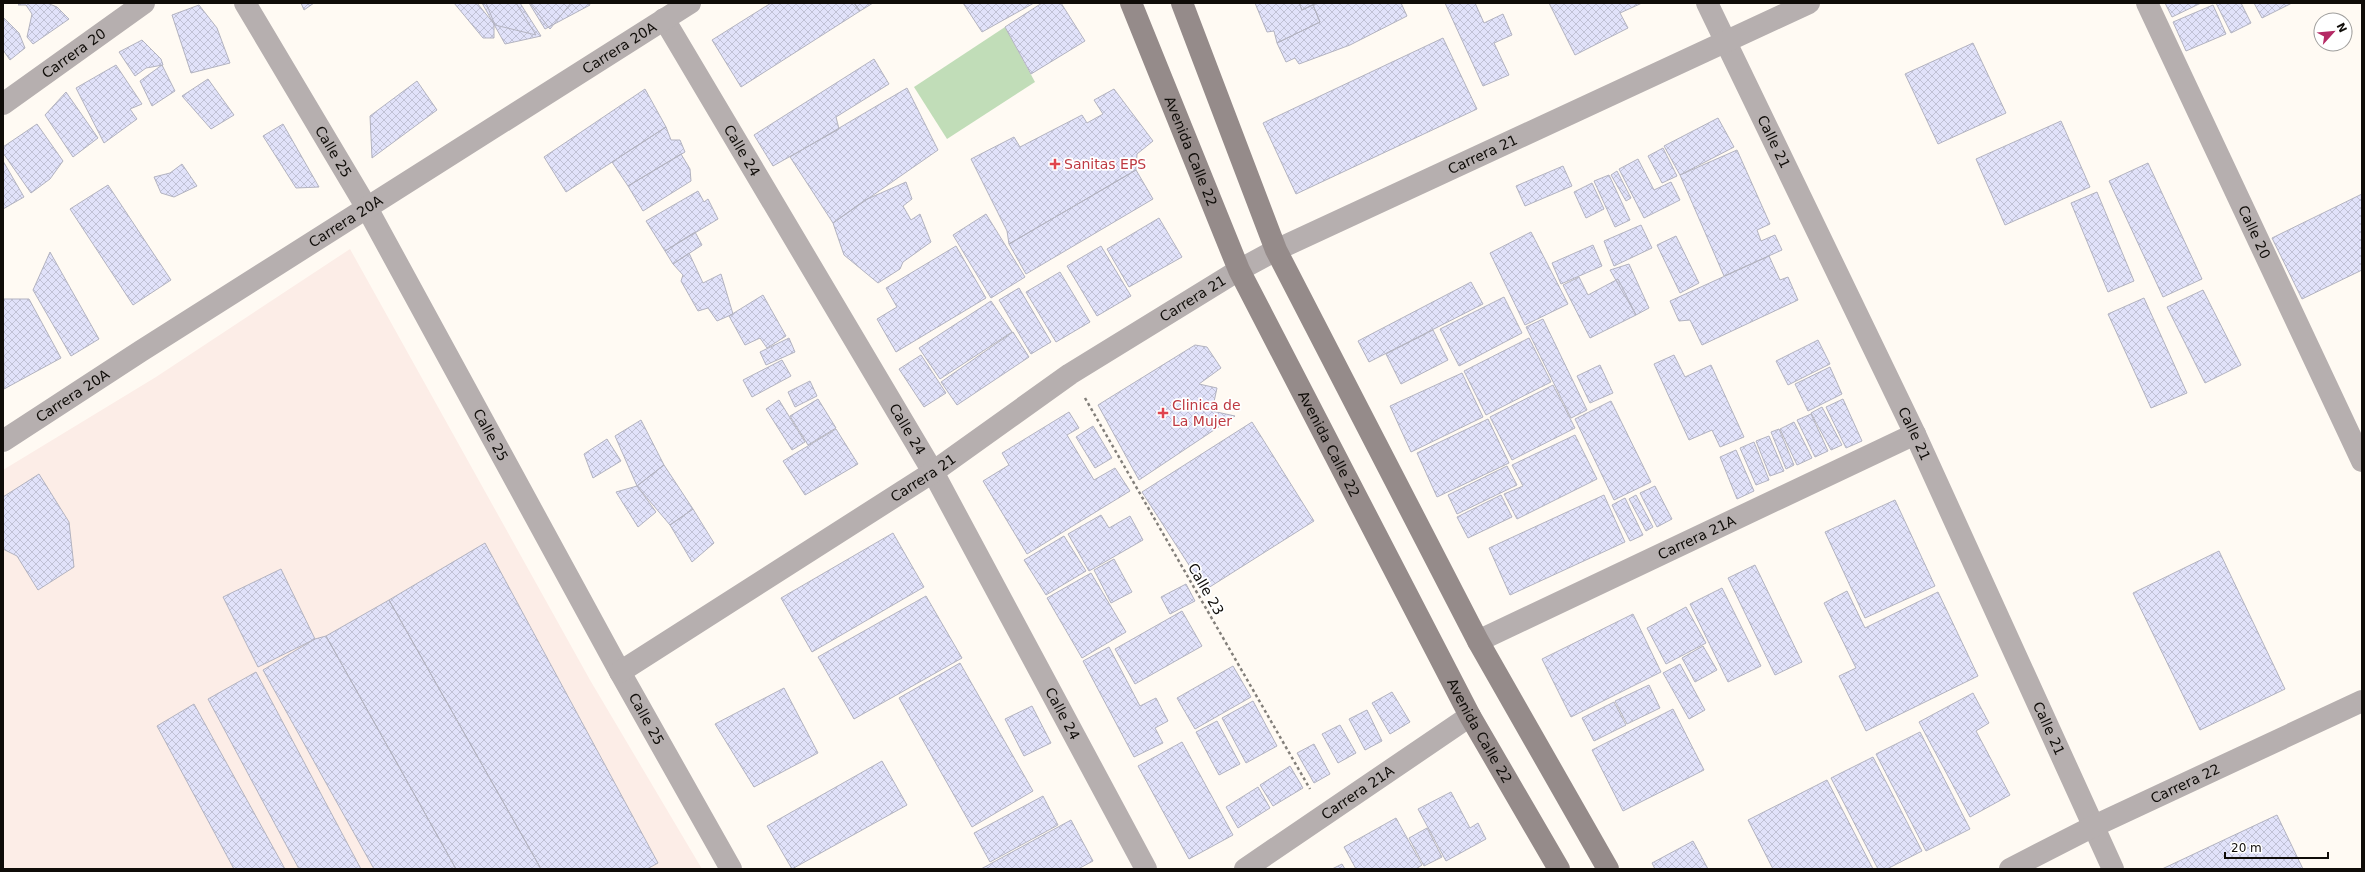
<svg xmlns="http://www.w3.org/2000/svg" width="2365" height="872" font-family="'DejaVu Sans',sans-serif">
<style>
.industrial{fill:#fcede7}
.pitch{fill:#c1ddb8}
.building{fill:url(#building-cross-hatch);stroke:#b3b3c0}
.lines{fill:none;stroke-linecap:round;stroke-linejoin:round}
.path{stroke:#837f7a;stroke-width:2.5;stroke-dasharray:3 3;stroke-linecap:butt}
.street{stroke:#b6afaf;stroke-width:22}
.secondary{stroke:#958b8a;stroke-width:22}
.health-dot{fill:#e0444e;stroke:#fff;stroke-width:1.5}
.labels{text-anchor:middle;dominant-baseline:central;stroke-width:3.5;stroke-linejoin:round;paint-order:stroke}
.street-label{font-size:14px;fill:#0f0c08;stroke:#fff}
.health-label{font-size:14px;fill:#be3a42;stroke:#fff;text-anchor:start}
</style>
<defs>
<pattern id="building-cross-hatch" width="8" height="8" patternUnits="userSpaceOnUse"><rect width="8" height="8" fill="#e1e2fa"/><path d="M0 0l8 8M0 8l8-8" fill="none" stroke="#c0c1d5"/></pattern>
</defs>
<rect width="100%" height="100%" fill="#fffaf3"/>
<path class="industrial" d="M 350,249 L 590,680 L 702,869 L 3,869 L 3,470 L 156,377 Z"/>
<path class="pitch" d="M 1005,27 L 1035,82 L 947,139 L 914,87 Z"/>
<path class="building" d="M 20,3 L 47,3 L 57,7 L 69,19 L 33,44 L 27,37 L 32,14 L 26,5 L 18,5 Z
M 301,3 L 314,3 L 304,10 Z
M 454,3 L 477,3 L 494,24 L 494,38 L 483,38 Z
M 482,3 L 520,3 L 541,36 L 505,44 Z
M 486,3 L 516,3 L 536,35 L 495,25 Z
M 529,3 L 589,3 L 590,5 L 545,29 Z
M 530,3 L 571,3 L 550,29 Z
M 771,3 L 854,3 L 860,11 L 741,87 L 712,40 Z
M 854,3 L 873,3 L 860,11 Z
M 963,3 L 1034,3 L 982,32 Z
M 1042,3 L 1061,3 L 1085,41 L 1031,74 L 1005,27 Z
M 1255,3 L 1299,3 L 1302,10 L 1313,5 L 1320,22 L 1277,43 L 1274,31 L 1267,32 Z
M 1299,3 L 1316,3 L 1302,10 Z
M 1317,3 L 1401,3 L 1407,16 L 1350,45 L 1299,64 L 1295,58 L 1286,62 L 1277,43 L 1320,22 L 1313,5 Z
M 1445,3 L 1475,3 L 1484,23 L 1503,14 L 1512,35 L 1494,43 L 1509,75 L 1483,86 Z
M 1549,3 L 1642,3 L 1620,13 L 1628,28 L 1575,55 Z
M 2165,3 L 2201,3 L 2172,17 Z
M 2216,3 L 2241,3 L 2251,23 L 2231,33 Z
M 2254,3 L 2292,3 L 2262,18 Z
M 199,5 L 217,28 L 230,63 L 191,73 L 172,15 Z
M 2213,5 L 2226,34 L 2186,51 L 2173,22 Z
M 3,17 L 19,33 L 25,48 L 10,60 L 3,50 Z
M 1443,38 L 1477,109 L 1296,194 L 1263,123 Z
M 142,40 L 161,59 L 163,65 L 146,68 L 135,76 L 119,52 Z
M 1973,43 L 2006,113 L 1938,144 L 1905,74 Z
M 874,59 L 889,84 L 836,117 L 839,129 L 773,166 L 754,135 Z
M 116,65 L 142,104 L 130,109 L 137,119 L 104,143 L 76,88 Z
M 162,65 L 175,91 L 152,106 L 140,81 Z
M 208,79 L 234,115 L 211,129 L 182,96 Z
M 417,81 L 437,110 L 372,158 L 370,116 Z
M 907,88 L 938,150 L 833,223 L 790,157 Z
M 645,89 L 666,127 L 566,192 L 544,157 Z
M 1114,89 L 1153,141 L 1137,154 L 1136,170 L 1009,244 L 1007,231 L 971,159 L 1014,137 L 1020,147 L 1082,115 L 1087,123 L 1103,114 L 1094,100 Z
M 66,92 L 98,138 L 73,157 L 45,115 Z
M 1718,118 L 1734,147 L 1680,175 L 1664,146 Z
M 2061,121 L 2090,187 L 2005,225 L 1976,159 Z
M 37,124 L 63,161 L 50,179 L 31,193 L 3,153 L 3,147 Z
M 283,124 L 319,187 L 296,188 L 263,136 Z
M 666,127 L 671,140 L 680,140 L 685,152 L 628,186 L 612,162 Z
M 1663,148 L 1677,176 L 1662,183 L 1648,156 Z
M 1737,150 L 1770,224 L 1757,230 L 1761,241 L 1775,235 L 1782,250 L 1724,276 L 1680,175 Z
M 681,154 L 690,169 L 691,181 L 643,211 L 628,186 Z
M 1638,159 L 1654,190 L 1671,182 L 1680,200 L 1644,218 L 1619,169 Z
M 3,161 L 24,197 L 3,209 Z
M 2148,163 L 2202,279 L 2163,297 L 2109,181 Z
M 182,164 L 197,186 L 174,197 L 161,193 L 154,177 L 170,173 Z
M 1563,166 L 1572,186 L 1525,206 L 1516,186 Z
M 1136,170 L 1153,199 L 1026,274 L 1009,244 Z
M 1617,171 L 1631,198 L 1626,201 L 1611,175 Z
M 1609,175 L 1630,220 L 1615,227 L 1594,181 Z
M 906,182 L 912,199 L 903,206 L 911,220 L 920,214 L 931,242 L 903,262 L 900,269 L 878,283 L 844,255 L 833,223 L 865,200 Z
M 1592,183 L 1604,209 L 1586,218 L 1574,192 Z
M 108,185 L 171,280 L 133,305 L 70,209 Z
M 698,191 L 704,202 L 708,199 L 718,219 L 665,251 L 646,221 Z
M 2097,192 L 2134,281 L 2108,292 L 2071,203 Z
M 2362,194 L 2362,270 L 2302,299 L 2272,238 Z
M 986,214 L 1025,277 L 991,298 L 953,235 Z
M 1159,218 L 1182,257 L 1129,287 L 1107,249 Z
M 1641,225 L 1652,248 L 1614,266 L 1604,241 Z
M 695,232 L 702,245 L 673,264 L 665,251 Z
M 1531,232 L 1568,304 L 1525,325 L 1490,253 Z
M 1676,236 L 1699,283 L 1680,293 L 1657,245 Z
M 1593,245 L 1602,266 L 1561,284 L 1552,263 Z
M 956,246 L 986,298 L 896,352 L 877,319 L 897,307 L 886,288 Z
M 1101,246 L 1131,296 L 1097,316 L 1067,266 Z
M 50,252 L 99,339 L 71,356 L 33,290 Z
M 689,253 L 703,283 L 721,274 L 733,314 L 717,321 L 708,308 L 698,311 L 681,281 L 683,275 L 673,264 Z
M 1769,256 L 1780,280 L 1788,277 L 1798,300 L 1702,345 L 1690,320 L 1679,321 L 1670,301 Z
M 1629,264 L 1649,308 L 1636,315 L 1610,270 Z
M 1060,272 L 1090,322 L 1056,342 L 1026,292 Z
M 1579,277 L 1588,295 L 1618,279 L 1636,315 L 1590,338 L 1563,285 Z
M 1471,282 L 1483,304 L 1369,362 L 1358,341 Z
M 1019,288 L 1051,342 L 1031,354 L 999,300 Z
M 2203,290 L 2241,365 L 2205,383 L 2167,307 Z
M 763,295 L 786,336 L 767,348 L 760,338 L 745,345 L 729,316 Z
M 1504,297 L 1522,333 L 1459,366 L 1440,329 Z
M 2144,298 L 2187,393 L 2151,408 L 2108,314 Z
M 3,299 L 29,299 L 61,358 L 4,389 Z
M 991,301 L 1012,332 L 940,379 L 919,348 Z
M 1543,319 L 1587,410 L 1571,418 L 1526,327 Z
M 1433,330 L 1448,360 L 1401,384 L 1386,354 Z
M 1013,332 L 1029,357 L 957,405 L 941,382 Z
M 789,338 L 795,352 L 766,365 L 760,352 Z
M 1529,338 L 1551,382 L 1486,415 L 1464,371 Z
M 1818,340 L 1830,364 L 1788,385 L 1776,361 Z
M 1195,345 L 1207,347 L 1221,368 L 1199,384 L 1217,388 L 1212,411 L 1235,416 L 1139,480 L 1098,405 Z
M 921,355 L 946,393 L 924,407 L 899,369 Z
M 1674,355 L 1685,377 L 1711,365 L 1744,437 L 1720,447 L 1712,430 L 1689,440 L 1654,364 Z
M 782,360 L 791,376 L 752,397 L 743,380 Z
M 1600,365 L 1613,393 L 1590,403 L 1577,376 Z
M 1830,367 L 1842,394 L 1808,411 L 1795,384 Z
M 1462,373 L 1483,417 L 1411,452 L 1390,406 Z
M 810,381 L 817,396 L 795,407 L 788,392 Z
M 1553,385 L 1575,428 L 1512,460 L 1490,417 Z
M 818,399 L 836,428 L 808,445 L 790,416 Z
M 1843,399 L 1862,441 L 1846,448 L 1826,407 Z
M 779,400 L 805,442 L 792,450 L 766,409 Z
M 1611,401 L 1651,482 L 1614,500 L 1575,419 Z
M 1822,407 L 1842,445 L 1831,450 L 1811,413 Z
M 1069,412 L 1079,428 L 1067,435 L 1094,480 L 1115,468 L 1130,491 L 1027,554 L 983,481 L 1009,465 L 1002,453 Z
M 1811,414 L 1828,451 L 1815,457 L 1797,420 Z
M 1488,419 L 1509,463 L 1437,497 L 1417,453 Z
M 641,420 L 664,465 L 637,486 L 615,436 Z
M 1252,422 L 1314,521 L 1205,590 L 1142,492 Z
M 1794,422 L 1812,458 L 1797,465 L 1780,429 Z
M 1093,426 L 1112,458 L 1095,468 L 1076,437 Z
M 836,429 L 858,464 L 805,495 L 783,461 Z
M 1779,429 L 1794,465 L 1786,469 L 1771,432 Z
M 1575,435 L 1597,479 L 1517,519 L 1504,494 L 1523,486 L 1512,465 Z
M 1769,436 L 1784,471 L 1770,476 L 1756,441 Z
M 607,439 L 621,461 L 593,478 L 584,454 Z
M 1754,442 L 1769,480 L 1756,485 L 1740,448 Z
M 1736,450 L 1754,491 L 1737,499 L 1720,457 Z
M 664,465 L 693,509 L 670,525 L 637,486 Z
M 1507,466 L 1517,485 L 1457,514 L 1448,495 Z
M 39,474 L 69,522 L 74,567 L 38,590 L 17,556 L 3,549 L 3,497 Z
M 637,486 L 656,512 L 638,527 L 616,492 Z
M 1655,486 L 1672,519 L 1657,527 L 1640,493 Z
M 1501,495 L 1512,517 L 1468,538 L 1457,517 Z
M 1604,495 L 1625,542 L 1510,595 L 1489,548 Z
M 1636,495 L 1653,527 L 1646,531 L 1629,499 Z
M 1625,498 L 1643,535 L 1630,541 L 1612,505 Z
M 1895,500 L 1935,586 L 1865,618 L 1825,532 Z
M 693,509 L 714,543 L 692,562 L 670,525 Z
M 1101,515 L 1109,528 L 1130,516 L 1143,540 L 1089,571 L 1068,534 Z
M 893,533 L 924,587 L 812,652 L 781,598 Z
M 1064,536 L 1086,571 L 1046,595 L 1024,560 Z
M 485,543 L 658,863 L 647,869 L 541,869 L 389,600 Z
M 2219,551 L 2285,689 L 2200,730 L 2133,593 Z
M 1114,559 L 1132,592 L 1111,603 L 1094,570 Z
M 1755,565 L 1802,662 L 1775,675 L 1728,578 Z
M 281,569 L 315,639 L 258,667 L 223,597 Z
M 1091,573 L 1126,632 L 1082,658 L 1047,598 Z
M 1186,584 L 1195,601 L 1170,614 L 1161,597 Z
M 1722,588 L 1761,666 L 1728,682 L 1690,604 Z
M 1847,591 L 1865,628 L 1938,592 L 1978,676 L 1866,731 L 1839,676 L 1856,668 L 1824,603 Z
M 926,596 L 962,658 L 854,719 L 818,657 Z
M 389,600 L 541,869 L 456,869 L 326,636 Z
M 1686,607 L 1706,643 L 1666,664 L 1647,628 Z
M 1182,611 L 1202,646 L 1135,684 L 1115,649 Z
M 1633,614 L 1661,672 L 1571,717 L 1542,659 Z
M 326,636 L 456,869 L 374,869 L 263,670 L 315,639 Z
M 1703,646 L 1717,670 L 1695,682 L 1682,658 Z
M 1109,647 L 1140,706 L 1156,698 L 1168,721 L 1155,728 L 1163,743 L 1134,757 L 1083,661 Z
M 960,663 L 1033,791 L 972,827 L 899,698 Z
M 1680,664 L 1705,710 L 1689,719 L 1663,673 Z
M 1233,666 L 1251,697 L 1195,729 L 1177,698 Z
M 256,672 L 361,869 L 299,869 L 208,699 Z
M 1649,685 L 1660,708 L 1627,724 L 1615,701 Z
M 784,688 L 818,753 L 754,787 L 715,724 Z
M 1392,692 L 1410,722 L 1390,734 L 1372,703 Z
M 1973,693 L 1989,723 L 1976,731 L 2010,795 L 1970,817 L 1919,722 Z
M 1253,701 L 1277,746 L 1246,763 L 1222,718 Z
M 1614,702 L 1626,725 L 1594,741 L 1582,718 Z
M 194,704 L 285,869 L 234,869 L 157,726 Z
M 1032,706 L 1051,743 L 1024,756 L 1005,719 Z
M 1673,709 L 1704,770 L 1623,811 L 1592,750 Z
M 1367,710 L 1382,741 L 1365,750 L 1349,719 Z
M 1217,721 L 1240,764 L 1219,775 L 1196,732 Z
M 1340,725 L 1356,753 L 1338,763 L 1322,734 Z
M 1920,732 L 1970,829 L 1926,851 L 1876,754 Z
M 1182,742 L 1233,835 L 1189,859 L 1138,766 Z
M 1314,744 L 1330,774 L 1314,783 L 1297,753 Z
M 1873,757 L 1922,851 L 1887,869 L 1878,869 L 1831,778 Z
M 882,761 L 907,805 L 792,869 L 767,826 Z
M 1290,766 L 1303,788 L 1273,806 L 1260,785 Z
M 1827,780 L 1873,869 L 1773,869 L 1748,820 Z
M 1258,787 L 1270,808 L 1238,828 L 1226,807 Z
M 1451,792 L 1470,828 L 1478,823 L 1486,839 L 1446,861 L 1418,809 Z
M 1043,796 L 1058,825 L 990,862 L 974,833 Z
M 2277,815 L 2303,869 L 2162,869 Z
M 1396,818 L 1422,865 L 1416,869 L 1356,869 L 1344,847 Z
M 1071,820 L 1093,861 L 1078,869 L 981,869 Z
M 1427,828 L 1442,857 L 1424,866 L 1409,838 Z
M 1693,841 L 1708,869 L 1655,869 L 1652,863 Z
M 1342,864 L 1345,869 L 1332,869 Z"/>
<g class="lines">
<path class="path" d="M 1085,398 L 1310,789"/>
<g class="street">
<path id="s1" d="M 245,3 L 367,208 L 620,672 L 731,869"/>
<path id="s2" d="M 1707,3 L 1915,434 L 2113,869"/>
<path id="s3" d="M 2147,3 L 2362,461"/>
<path id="s4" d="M 664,19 L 933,472 L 1146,869"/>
<path id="s5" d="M 3,104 L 144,3"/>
<path id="s6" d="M 3,441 L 141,351 L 690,3"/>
<path id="s7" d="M 1478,641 L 1915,434"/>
<path id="s8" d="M 620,672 L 933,472 L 1070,374 L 1239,270 L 1276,250 L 1809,3"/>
<path id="s9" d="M 1245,869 L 1470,716"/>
<path id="s10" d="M 2010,869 L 2092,827 L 2362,701"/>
</g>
<g class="secondary">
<path id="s11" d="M 1131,3 L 1239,270 L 1470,716 L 1559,869"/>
<path d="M 1182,3 L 1276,250 L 1478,641 L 1608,869"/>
</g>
</g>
<g class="health-dot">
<path d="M1053 158h4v4h4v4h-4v4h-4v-4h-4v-4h4z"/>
<path d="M1161 407h4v4h4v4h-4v4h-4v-4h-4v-4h4z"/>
</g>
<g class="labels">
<g class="street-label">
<text stroke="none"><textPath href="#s6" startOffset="731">Carrera 20A</textPath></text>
<text stroke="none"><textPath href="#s5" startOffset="87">Carrera 20</textPath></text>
<text stroke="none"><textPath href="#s2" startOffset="154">Calle 21</textPath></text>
<text stroke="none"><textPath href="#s4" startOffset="153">Calle 24</textPath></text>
<text stroke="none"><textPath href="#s1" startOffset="173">Calle 25</textPath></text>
<text stroke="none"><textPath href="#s11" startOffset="160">Avenida Calle 22</textPath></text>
<text stroke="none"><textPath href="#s8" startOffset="1008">Carrera 21</textPath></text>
<text stroke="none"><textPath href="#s6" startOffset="407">Carrera 20A</textPath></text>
<text stroke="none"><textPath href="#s3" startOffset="253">Calle 20</textPath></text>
<text stroke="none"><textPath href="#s8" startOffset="684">Carrera 21</textPath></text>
<text stroke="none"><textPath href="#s6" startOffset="83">Carrera 20A</textPath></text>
<text stroke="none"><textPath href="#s4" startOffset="477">Calle 24</textPath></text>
<text stroke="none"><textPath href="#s1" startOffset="497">Calle 25</textPath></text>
<text stroke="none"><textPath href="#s2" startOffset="478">Calle 21</textPath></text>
<text stroke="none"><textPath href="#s11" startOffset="484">Avenida Calle 22</textPath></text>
<text stroke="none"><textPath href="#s8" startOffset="360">Carrera 21</textPath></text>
<text stroke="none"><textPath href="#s7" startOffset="242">Carrera 21A</textPath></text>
<text transform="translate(1206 589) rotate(60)">Calle 23</text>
<text stroke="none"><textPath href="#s4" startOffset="801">Calle 24</textPath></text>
<text stroke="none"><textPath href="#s1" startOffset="821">Calle 25</textPath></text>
<text stroke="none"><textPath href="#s2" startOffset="802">Calle 21</textPath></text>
<text stroke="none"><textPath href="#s11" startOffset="808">Avenida Calle 22</textPath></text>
<text stroke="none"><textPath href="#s10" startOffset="195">Carrera 22</textPath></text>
<text stroke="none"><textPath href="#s9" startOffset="136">Carrera 21A</textPath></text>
</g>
<g class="health-label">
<text x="1064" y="164">Sanitas EPS</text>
<text x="1172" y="405">Clinica de<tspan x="1172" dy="16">La Mujer</tspan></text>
</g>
</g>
<rect width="2365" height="872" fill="none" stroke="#0f0c08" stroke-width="8"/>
<g transform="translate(2333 32) rotate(63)"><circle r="19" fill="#ffffff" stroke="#9f9e9c"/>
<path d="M0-3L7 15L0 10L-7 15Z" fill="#b52a65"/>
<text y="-6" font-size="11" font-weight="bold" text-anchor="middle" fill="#0f0c08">N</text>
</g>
<path d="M2225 852v6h103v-6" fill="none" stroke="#0f0c08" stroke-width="2"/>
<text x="2231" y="852" font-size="12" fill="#0f0c08" stroke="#ffffff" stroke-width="3" paint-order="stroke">20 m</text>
</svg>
